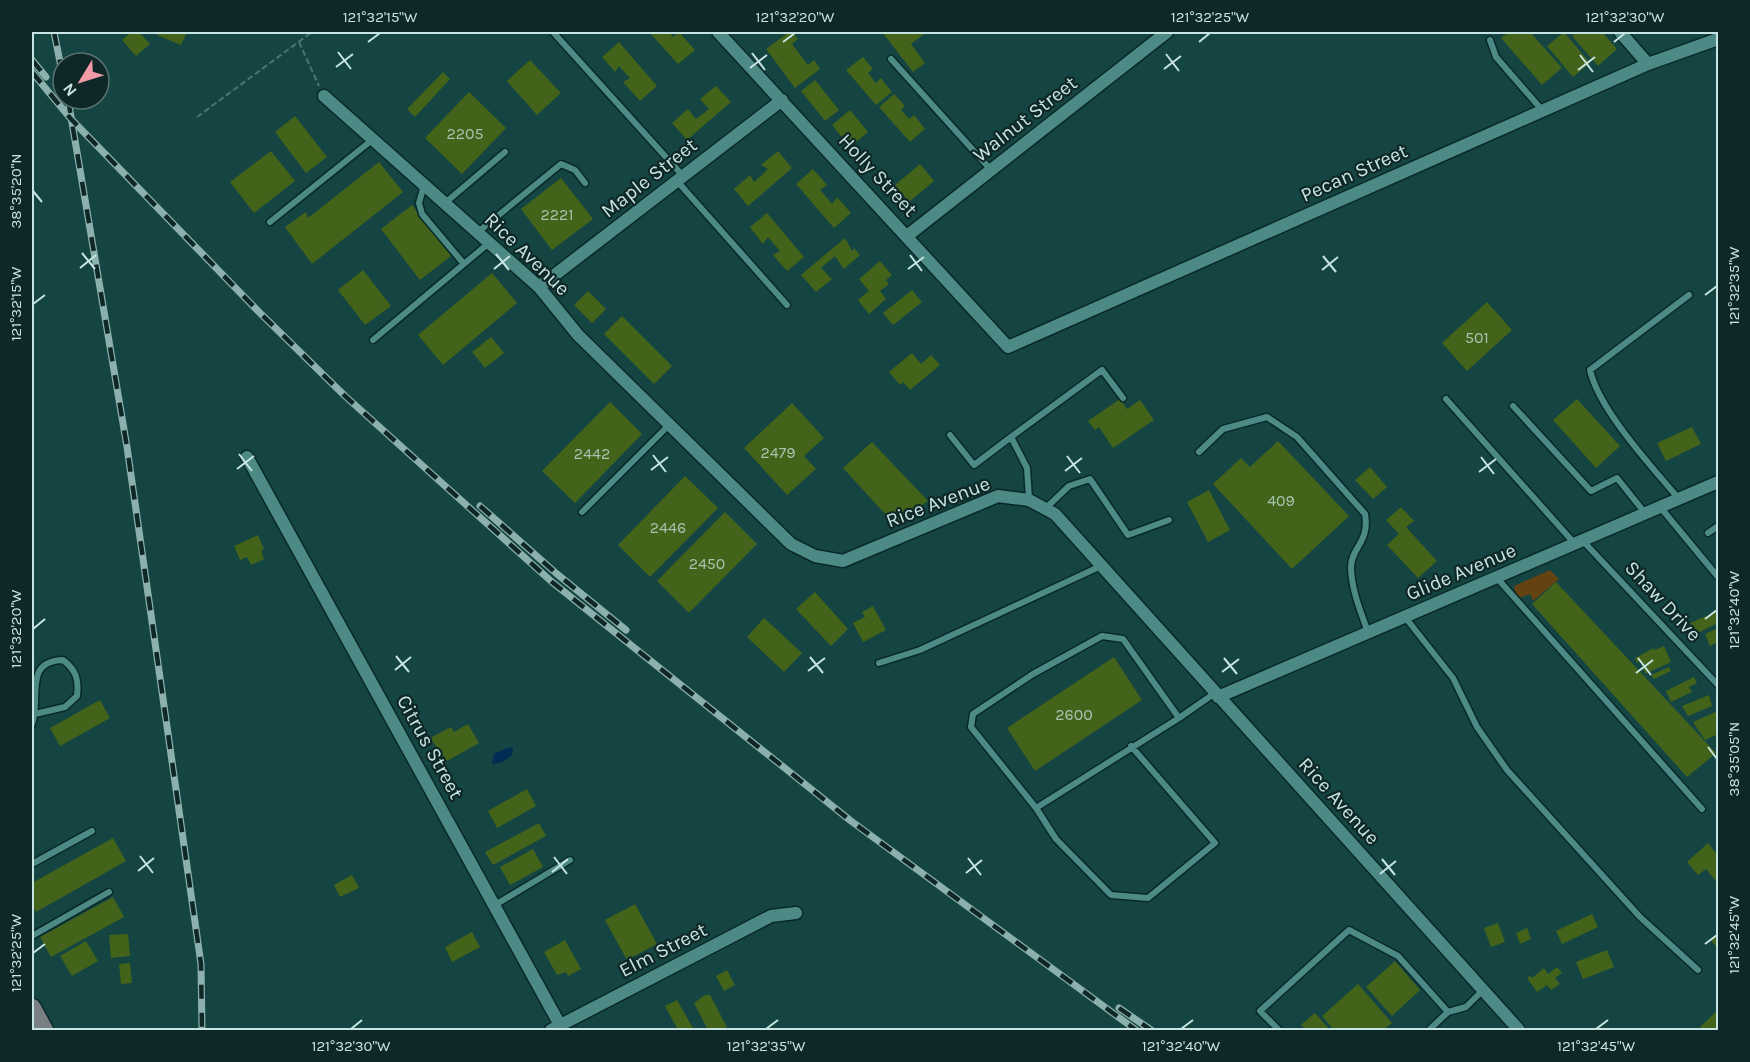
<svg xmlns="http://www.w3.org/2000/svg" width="1750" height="1062" font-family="Karla,sans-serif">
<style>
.green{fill:#654211}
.water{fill:#002c54}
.building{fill:#426319}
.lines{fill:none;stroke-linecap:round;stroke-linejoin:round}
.service-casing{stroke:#082928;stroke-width:9}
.minor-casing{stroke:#082928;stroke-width:15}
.secondary-casing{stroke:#082928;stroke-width:21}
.path{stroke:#4a7572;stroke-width:2;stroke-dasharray:6 3;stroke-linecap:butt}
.service{stroke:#4d8a86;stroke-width:6}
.minor{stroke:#4d8a86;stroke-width:12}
.secondary{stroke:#7a7f84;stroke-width:18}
.rail-casing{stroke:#8cb0ad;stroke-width:7}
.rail{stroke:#0f2827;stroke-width:4.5;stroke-dasharray:14;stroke-linecap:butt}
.ticks{fill:none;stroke:#c6e4e1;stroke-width:2}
.labels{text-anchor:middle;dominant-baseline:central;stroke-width:4.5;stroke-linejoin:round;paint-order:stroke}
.number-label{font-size:16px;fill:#a5c4af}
.street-label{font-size:20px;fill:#c6e4e1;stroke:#0f2827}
.neatline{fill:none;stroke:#c6e4e1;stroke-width:2}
.ticks-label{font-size:15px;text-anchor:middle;fill:#c6e4e1}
</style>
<rect width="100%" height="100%" fill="#154543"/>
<path class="green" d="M 1550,570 L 1559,579 L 1533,601 L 1530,594 L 1517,599 L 1514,586 Z"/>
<path class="water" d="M 507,748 L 513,748 L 512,755 L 503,762 L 492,764 L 494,754 Z"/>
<path class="building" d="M 131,32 L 139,32 L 150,44 L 136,56 L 122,40 Z
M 159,32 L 187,32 L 181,45 L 157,35 Z
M 649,32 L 669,32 L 673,37 L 679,32 L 695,50 L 678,64 Z
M 789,32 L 792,32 L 798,39 L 792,44 L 808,65 L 814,60 L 820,69 L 795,88 L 766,49 Z
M 882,32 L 927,32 L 911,44 L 925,63 L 913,72 Z
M 1509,32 L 1530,32 L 1562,68 L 1542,85 L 1501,38 Z
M 1564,32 L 1590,63 L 1573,77 L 1547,46 Z
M 1577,32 L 1602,32 L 1617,49 L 1598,66 L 1572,36 Z
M 619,42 L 657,86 L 640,101 L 623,82 L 630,78 L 619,66 L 615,72 L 602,57 Z
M 863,57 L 873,69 L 868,73 L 876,83 L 881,78 L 892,92 L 876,105 L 846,70 Z
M 530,60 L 561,93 L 537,115 L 507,81 Z
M 443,72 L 450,79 L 415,117 L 407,109 Z
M 815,80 L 839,110 L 825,121 L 801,91 Z
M 716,86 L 731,102 L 687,140 L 672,123 L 688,109 L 696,119 L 709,109 L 700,99 Z
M 469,92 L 506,128 L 462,174 L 425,138 Z
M 894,94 L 905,106 L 901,110 L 909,119 L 914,115 L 925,129 L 910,142 L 879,107 Z
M 850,110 L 868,132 L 850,147 L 832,125 Z
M 295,116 L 327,157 L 306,173 L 275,132 Z
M 271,151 L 295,181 L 254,213 L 230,182 Z
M 778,151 L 792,168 L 748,206 L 734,189 L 750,175 L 754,182 L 762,175 L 768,169 L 761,165 Z
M 379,162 L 403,192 L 312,264 L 285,227 L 306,212 L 308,218 Z
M 920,164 L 934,181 L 909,202 L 895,185 Z
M 813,169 L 827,185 L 820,190 L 828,199 L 832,204 L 837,197 L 851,213 L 834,228 L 796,184 Z
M 561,178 L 593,219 L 552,250 L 521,209 Z
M 412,205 L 451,256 L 420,280 L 381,229 Z
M 767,213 L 804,257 L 787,271 L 773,255 L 780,251 L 768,237 L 763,244 L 750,227 Z
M 845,238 L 852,251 L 854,248 L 860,255 L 844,269 L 835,256 L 821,268 L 832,279 L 816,292 L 801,275 Z
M 880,261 L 892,275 L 886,280 L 889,284 L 880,291 L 886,299 L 869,314 L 858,300 L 869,291 L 859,279 Z
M 363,270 L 391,306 L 365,325 L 338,290 Z
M 492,273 L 517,303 L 443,365 L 418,335 Z
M 912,290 L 922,302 L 893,325 L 883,313 Z
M 588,291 L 606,309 L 592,323 L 574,305 Z
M 1487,302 L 1512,330 L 1467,371 L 1442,343 Z
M 622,316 L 672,366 L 654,384 L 604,334 Z
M 491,337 L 504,353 L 485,368 L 472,352 Z
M 912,353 L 921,364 L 931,355 L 940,365 L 910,390 L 903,382 L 900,385 L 889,372 Z
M 1120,399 L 1127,409 L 1140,400 L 1154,420 L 1113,448 L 1099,427 L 1095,430 L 1088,421 Z
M 1577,399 L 1620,446 L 1596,468 L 1553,420 Z
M 610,402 L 642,434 L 575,503 L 542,471 Z
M 792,403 L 824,438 L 804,456 L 816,469 L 787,495 L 744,448 Z
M 1692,427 L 1701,444 L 1666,461 L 1657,443 Z
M 1278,441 L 1349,516 L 1292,569 L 1213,484 L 1241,458 L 1250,467 Z
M 872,442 L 928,501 L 895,525 L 843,468 Z
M 1370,467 L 1387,487 L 1373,499 L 1355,480 Z
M 685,476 L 718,508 L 650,577 L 618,545 Z
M 1209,490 L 1230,530 L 1208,542 L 1187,502 Z
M 1401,507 L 1414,521 L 1406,527 L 1437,561 L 1418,578 L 1387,545 L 1399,534 L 1386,520 Z
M 725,512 L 757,544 L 689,613 L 657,581 Z
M 258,535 L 264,549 L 261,551 L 264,559 L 251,565 L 247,557 L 240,560 L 234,546 Z
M 1556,582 L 1716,753 L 1687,777 L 1532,604 Z
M 815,592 L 848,629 L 831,646 L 796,609 Z
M 873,606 L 886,630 L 863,642 L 853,623 L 865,617 L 862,612 Z
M 1718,611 L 1718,623 L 1696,634 L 1690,623 Z
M 764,618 L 802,653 L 784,672 L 747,637 Z
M 1718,628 L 1718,642 L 1710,646 L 1705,634 Z
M 1664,646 L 1671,662 L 1645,674 L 1641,661 L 1637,663 L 1635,658 L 1654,648 L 1655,650 Z
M 1114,657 L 1142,700 L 1035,771 L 1007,728 Z
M 1669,667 L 1671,671 L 1654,679 L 1651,675 Z
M 1694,677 L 1697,683 L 1689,687 L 1692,692 L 1671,702 L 1666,691 Z
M 1709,695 L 1712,706 L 1688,716 L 1682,706 Z
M 100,700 L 110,718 L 60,746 L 50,728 Z
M 1718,711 L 1718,734 L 1705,740 L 1693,722 Z
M 468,724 L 479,743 L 447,761 L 430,738 L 451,727 L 454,732 Z
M 527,789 L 536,806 L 497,828 L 488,811 Z
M 539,823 L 546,836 L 493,865 L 485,852 Z
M 113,838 L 126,861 L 36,912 L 32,904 L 32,883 Z
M 1708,843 L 1718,856 L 1718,884 L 1706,869 L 1698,875 L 1687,862 Z
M 533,849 L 543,867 L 510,885 L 500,867 Z
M 352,875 L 359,888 L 340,897 L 334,885 Z
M 113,897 L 124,917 L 51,957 L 40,937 Z
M 635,904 L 657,944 L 627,960 L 605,920 Z
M 1592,914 L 1598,927 L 1562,944 L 1556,931 Z
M 1498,923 L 1505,942 L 1491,947 L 1484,928 Z
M 1527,928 L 1531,939 L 1520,944 L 1516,933 Z
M 472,932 L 480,947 L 452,962 L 445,947 Z
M 128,934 L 130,956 L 111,958 L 109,935 Z
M 1718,934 L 1718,949 L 1711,940 Z
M 565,940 L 581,969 L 568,976 L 566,972 L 557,975 L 544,952 Z
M 86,941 L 98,961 L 72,976 L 60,956 Z
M 1607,950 L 1614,967 L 1583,979 L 1576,962 Z
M 1395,961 L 1420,990 L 1392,1016 L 1366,987 Z
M 130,963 L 132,983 L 121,984 L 119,964 Z
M 1557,967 L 1562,973 L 1555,978 L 1560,984 L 1551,990 L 1547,985 L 1537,992 L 1527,978 L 1530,976 L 1532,978 L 1544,968 L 1548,974 Z
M 727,970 L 735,985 L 724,991 L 716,976 Z
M 1358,984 L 1392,1023 L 1383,1030 L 1334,1030 L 1322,1016 Z
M 705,995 L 710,995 L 727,1027 L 720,1030 L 708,1030 L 694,1003 Z
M 677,1000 L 694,1030 L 678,1030 L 665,1006 Z
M 1718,1010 L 1718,1030 L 1703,1030 L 1700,1027 Z
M 1315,1013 L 1330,1030 L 1306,1030 L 1301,1025 Z"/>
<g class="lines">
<defs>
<path id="service" d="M 553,32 L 683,176
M 1490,40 L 1496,57 L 1542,110
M 891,59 L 991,170
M 677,181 L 787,305
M 424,185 L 419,203 L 422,214 L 464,264
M 445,203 L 505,152
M 270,222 L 372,140
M 478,232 L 561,164 L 575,170 L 585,183
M 373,340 L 489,243
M 1446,399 L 1575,544
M 1513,406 L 1591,491 L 1617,478 L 1645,513
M 950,435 L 974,465 L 1011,437 L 1027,468 L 1029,499
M 1011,437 L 1102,370 L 1123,398
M 1199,452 L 1223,429 L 1267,417 L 1297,437 L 1365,514 C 1370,542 1351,548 1351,567 C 1351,588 1361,613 1368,632
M 1679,499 C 1652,467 1599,410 1590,370 L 1689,295
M 1046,508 L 1069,486 L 1090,479 L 1128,535 L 1169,520
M 1661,508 L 1718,577
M 582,512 L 669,425
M 1708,533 L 1718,526
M 1583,541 L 1718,685
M 1497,578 L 1702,809
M 1405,617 L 1453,678 L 1477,727 L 1507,770 L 1640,917 L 1698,970
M 879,663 L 920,650 L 1101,566
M 1179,718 L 1036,808 L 971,727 L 973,714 L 1033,674 L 1102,636 L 1123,639 L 1179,718 L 1215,693
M 32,724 C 41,699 23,661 63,660 C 76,670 79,679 77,696 L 65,707 L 35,714
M 1036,808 L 1056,839 L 1111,895 L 1148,898 L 1215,843 L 1131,746
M 32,864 L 92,831
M 495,905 L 570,860
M 32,936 L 109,892
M 1279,1030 L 1260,1011 L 1349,930 L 1398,956 L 1448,1012
M 1429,1030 L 1448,1012 L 1466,1007 L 1483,990"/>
<path id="minor" d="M 718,32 L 1008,347 L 1648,64 L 1718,39
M 1620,32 L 1648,64
M 324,96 L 539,287 L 578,335 L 791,544 L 815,556 L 843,561 L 998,496 L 1029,500 L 1055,514 L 1519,1030
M 907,236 L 1167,32
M 539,287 L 782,100
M 247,457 L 560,1025
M 1218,697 L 1718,482
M 551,1030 L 771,916 L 796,913"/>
<path id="secondary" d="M 32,1008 L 44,1030"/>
</defs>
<use href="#service" class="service-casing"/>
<use href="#minor" class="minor-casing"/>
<use href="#secondary" class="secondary-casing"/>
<path class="path" d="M 299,42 L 319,86
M 197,117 L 312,32"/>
<use href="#service" class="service"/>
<use href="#minor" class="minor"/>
<use href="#secondary" class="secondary"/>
<defs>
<path id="rail" d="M 54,32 L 63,77
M 32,60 L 46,77
M 32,72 L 71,119 L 259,312 L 345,396 L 552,582 L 851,821 L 1136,1030
M 68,99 L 127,447 L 201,964 L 202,1030
M 480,506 L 557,574 L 626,630
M 1119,1008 L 1151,1030"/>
</defs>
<use href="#rail" class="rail-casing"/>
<use href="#rail" class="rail"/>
</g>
<path class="ticks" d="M 368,42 L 380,33M 783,42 L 795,33M 1199,42 L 1210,33M 1614,42 L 1625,33M 338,52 L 351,69M 752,53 L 765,70M 1166,54 L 1179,71M 1580,55 L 1593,72M 336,67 L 353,54M 750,68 L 767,55M 1164,69 L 1181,56M 1578,70 L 1595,57M 33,191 L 42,202M 82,253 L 95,269M 496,254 L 509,270M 910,255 L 922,271M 1323,256 L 1336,272M 80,268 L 96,255M 494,269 L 510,256M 908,269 L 924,257M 1322,270 L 1338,257M 1705,295 L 1717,286M 33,304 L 45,295M 239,454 L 252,471M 653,455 L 666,472M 1067,456 L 1080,473M 1481,457 L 1494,474M 237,469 L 254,456M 651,470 L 668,457M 1065,471 L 1082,458M 1479,472 L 1496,459M 1705,619 L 1717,610M 33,629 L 45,619M 396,656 L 409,672M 810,657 L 823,673M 1224,658 L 1237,674M 1638,658 L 1651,675M 395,670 L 411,657M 808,671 L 825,658M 1222,672 L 1239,659M 1636,673 L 1653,660M 1708,747 L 1717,759M 140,856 L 153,873M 554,857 L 567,874M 968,858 L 981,875M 1382,859 L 1395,875M 138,871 L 154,858M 552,872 L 568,859M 966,873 L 982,860M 1380,874 L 1396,861M 1705,944 L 1717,935M 33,953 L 45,944M 351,1029 L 362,1020M 766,1029 L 778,1020M 1181,1029 L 1193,1020M 1596,1029 L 1608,1020"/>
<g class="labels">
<g class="number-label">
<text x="465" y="133">2205</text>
<text x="557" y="214">2221</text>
<text x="1477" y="337">501</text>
<text x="778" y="452">2479</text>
<text x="592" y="453">2442</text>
<text x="1281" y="500">409</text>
<text x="668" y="527">2446</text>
<text x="707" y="563">2450</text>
<text x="1074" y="714">2600</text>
</g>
<g class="street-label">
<text transform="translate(1025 119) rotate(-38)">Walnut Street</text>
<text transform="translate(1354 173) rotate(-24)">Pecan Street</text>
<text transform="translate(878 175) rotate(47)">Holly Street</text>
<text transform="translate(649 178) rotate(-38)">Maple Street</text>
<text transform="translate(527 254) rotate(44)">Rice Avenue</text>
<text transform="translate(938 502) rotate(-21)">Rice Avenue</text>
<text transform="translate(1461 572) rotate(-23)">Glide Avenue</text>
<text transform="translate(1663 601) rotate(47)">Shaw Drive</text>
<text transform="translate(430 747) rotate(61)">Citrus Street</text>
<text transform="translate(1339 801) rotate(48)">Rice Avenue</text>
<text transform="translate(663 950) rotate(-27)">Elm Street</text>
</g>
</g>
<rect width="1750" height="1062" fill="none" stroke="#0f2827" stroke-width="66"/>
<g transform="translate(81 81) rotate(232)"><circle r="28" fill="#0f2827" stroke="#587371" stroke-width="1.5"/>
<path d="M0-4.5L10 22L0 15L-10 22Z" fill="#f39aa7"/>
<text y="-9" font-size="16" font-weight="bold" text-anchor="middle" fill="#c6e4e1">N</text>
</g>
<rect x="33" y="33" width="1684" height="996" class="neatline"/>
<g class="ticks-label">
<text x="380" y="22">121°32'15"W</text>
<text x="795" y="22">121°32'20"W</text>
<text x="1210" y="22">121°32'25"W</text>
<text x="1625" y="22">121°32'30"W</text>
<text transform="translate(16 191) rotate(-90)" y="5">38°35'20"N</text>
<text transform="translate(1734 286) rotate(-90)" y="5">121°32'35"W</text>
<text transform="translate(16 304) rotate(-90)" y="5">121°32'15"W</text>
<text transform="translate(1734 610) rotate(-90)" y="5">121°32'40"W</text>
<text transform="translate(16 629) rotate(-90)" y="5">121°32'20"W</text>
<text transform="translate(1734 759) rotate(-90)" y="5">38°35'05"N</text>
<text transform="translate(1734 935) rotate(-90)" y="5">121°32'45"W</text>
<text transform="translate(16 953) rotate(-90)" y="5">121°32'25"W</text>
<text x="351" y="1051">121°32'30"W</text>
<text x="766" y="1051">121°32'35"W</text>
<text x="1181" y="1051">121°32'40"W</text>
<text x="1596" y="1051">121°32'45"W</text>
</g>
</svg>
